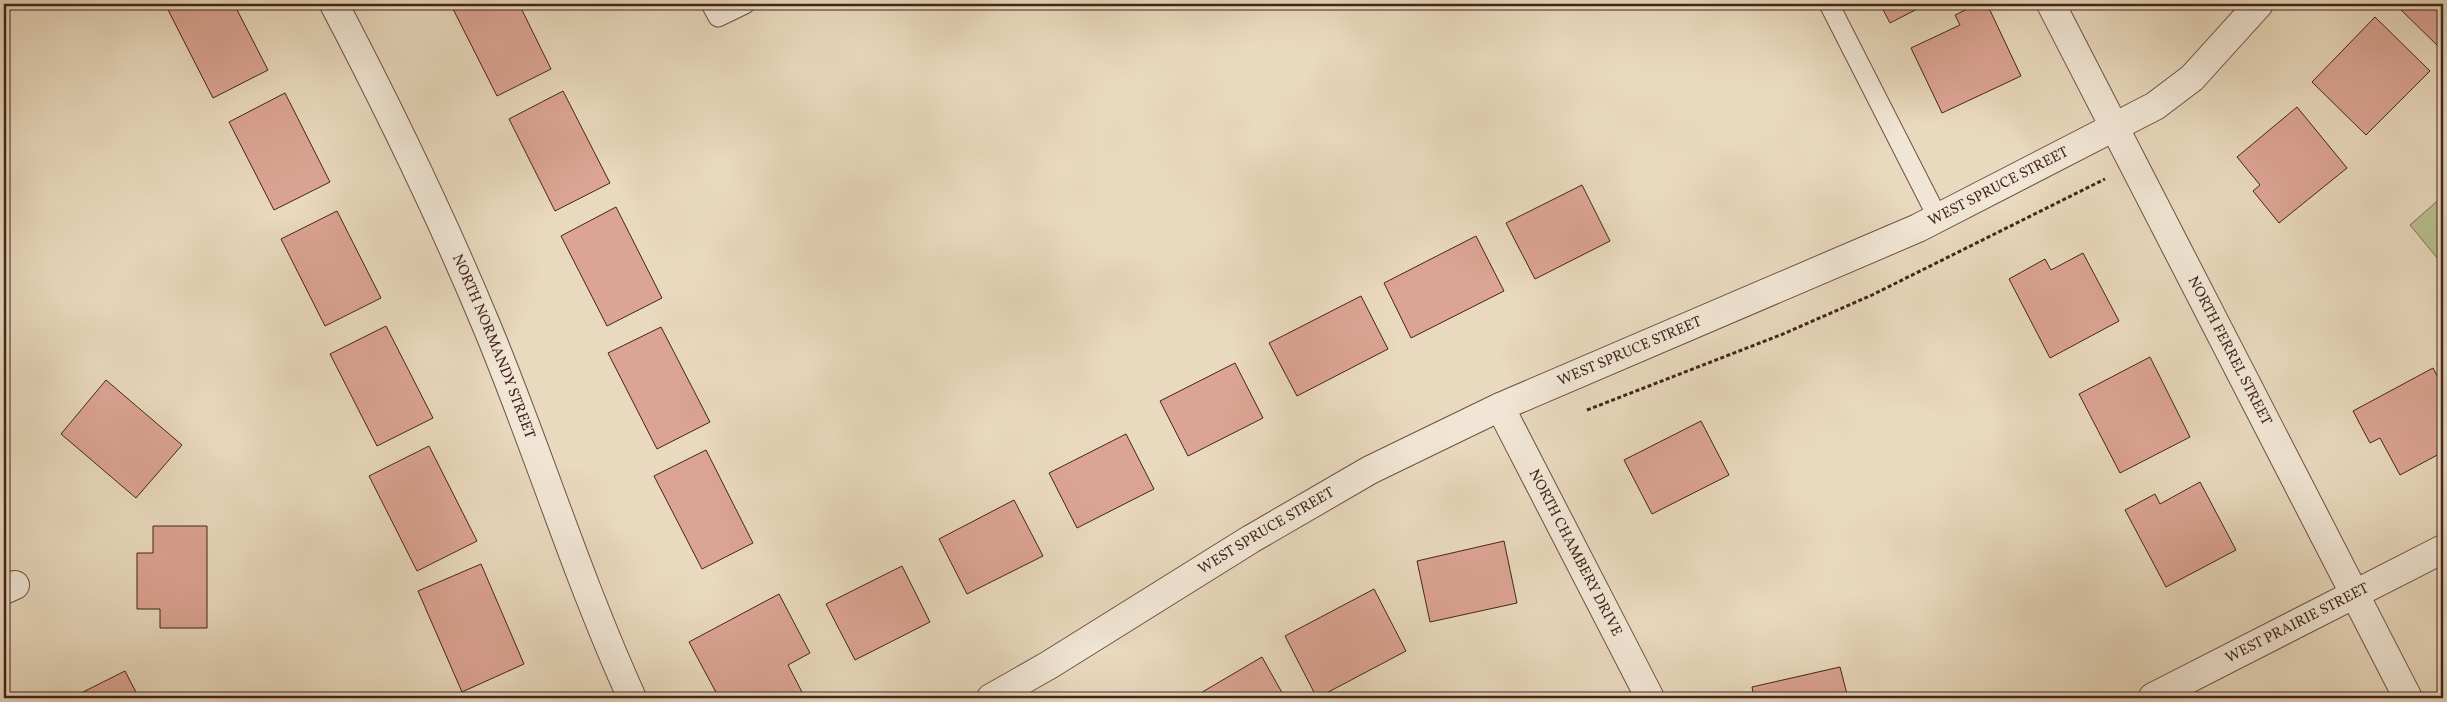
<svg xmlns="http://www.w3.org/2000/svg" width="2447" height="702" font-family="Vollkorn,serif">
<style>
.green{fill:#b9bf90;stroke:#7e7255}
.building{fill:#dca494;stroke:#43251a}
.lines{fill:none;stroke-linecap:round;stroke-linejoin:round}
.lane-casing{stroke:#6c5243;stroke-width:21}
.street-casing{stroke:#6c5243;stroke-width:30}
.path{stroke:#43251a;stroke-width:3;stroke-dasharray:4 2.5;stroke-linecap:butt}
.lane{stroke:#f1e6d5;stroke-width:19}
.street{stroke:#f1e6d5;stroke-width:28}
.labels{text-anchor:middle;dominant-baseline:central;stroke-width:4;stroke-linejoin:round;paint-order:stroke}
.street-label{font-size:15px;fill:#43251a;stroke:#f1e6d5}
</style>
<rect width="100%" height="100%" fill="#e9d9be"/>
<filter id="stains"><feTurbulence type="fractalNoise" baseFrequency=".004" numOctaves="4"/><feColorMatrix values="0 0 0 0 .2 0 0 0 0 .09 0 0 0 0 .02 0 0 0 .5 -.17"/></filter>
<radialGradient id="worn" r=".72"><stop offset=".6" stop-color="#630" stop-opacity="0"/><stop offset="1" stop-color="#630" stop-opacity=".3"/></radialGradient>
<path class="green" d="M 2443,196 L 2443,265 L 2410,225 Z"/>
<path class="building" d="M 165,4 L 234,4 L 268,70 L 213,98 Z
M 454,4 L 519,4 L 551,69 L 497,96 L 451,5 Z
M 1880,4 L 1927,4 L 1890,23 Z
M 1978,4 L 1987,4 L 2021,76 L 1942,113 L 1911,48 L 1960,25 L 1955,15 Z
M 2395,4 L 2443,4 L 2443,51 Z
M 2375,17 L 2430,71 L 2366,135 L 2312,82 Z
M 563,91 L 610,183 L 555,211 L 509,119 Z
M 285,93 L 330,182 L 274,210 L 229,122 Z
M 2297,107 L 2347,168 L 2279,223 L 2253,191 L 2260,185 L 2237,157 Z
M 1582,185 L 1610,241 L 1535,279 L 1506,223 Z
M 616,207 L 662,298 L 607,326 L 561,236 Z
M 337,211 L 381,298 L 325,326 L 281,239 Z
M 1476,236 L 1504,291 L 1411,338 L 1384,283 Z
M 2083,253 L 2119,321 L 2050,358 L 2009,279 L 2045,259 L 2051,270 Z
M 1361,296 L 1388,349 L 1297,396 L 1269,343 Z
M 386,326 L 433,418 L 377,446 L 330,354 Z
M 661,327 L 710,422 L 657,449 L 608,353 Z
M 2150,357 L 2190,437 L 2120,473 L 2079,394 Z
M 1235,363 L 1263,418 L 1188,456 L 1160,401 Z
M 2433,368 L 2443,387 L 2443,401 L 2441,403 L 2443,408 L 2443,452 L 2400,475 L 2380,438 L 2370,443 L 2353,411 Z
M 106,380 L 182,445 L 136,498 L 61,434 Z
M 1701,421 L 1729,475 L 1652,514 L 1624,460 Z
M 4,428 L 9,439 L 4,442 Z
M 1126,434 L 1154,489 L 1077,528 L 1049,473 Z
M 429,446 L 477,541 L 417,571 L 369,476 Z
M 706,450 L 753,543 L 702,569 L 654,476 Z
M 2200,482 L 2236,550 L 2166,587 L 2125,510 L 2155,494 L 2160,504 Z
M 1014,500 L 1043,556 L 967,594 L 939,539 Z
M 153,526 L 207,526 L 207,628 L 160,628 L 160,609 L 137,609 L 137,553 L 153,553 Z
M 1504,541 L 1517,603 L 1430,622 L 1417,561 Z
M 481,564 L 524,664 L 462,692 L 418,591 Z
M 902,566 L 930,622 L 855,660 L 826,604 Z
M 1374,589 L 1406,651 L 1317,698 L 1285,636 Z
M 779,594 L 810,653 L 788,665 L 803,694 L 794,698 L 747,698 L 744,692 L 732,698 L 719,698 L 689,642 Z
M 1262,657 L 1285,698 L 1192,698 Z
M 1840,667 L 1848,698 L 1754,698 L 1752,687 Z
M 125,671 L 139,698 L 71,698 Z"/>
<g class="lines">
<defs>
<path id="lane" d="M 711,4 L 718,17 L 745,4
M 1829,4 L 1938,218"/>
<g id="street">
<path id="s1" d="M 334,4 C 389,109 441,216 487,327 C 538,450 577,577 632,698"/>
<path id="s2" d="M 2051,4 L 2408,698"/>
<path id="s3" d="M 1500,407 L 1650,698"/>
<path d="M 4,590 L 15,585"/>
<path id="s4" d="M 2153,697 L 2443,549"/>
<path id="s5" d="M 991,698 L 1049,665 L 1251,539 L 1370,470 L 1500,407 L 1918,228 L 2155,106 L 2192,78 L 2259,4"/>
</g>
</defs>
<use href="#lane" class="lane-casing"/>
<use href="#street" class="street-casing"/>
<path class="path" d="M 1587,410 L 1783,334 L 1872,295 L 2105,179"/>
<use href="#lane" class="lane"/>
<use href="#street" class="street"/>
</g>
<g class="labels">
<g class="street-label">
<text stroke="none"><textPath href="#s5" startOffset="1132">WEST SPRUCE STREET</textPath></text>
<text stroke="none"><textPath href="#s1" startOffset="378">NORTH NORMANDY STREET</textPath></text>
<text stroke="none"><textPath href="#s2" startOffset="390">NORTH FERREL STREET</textPath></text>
<text stroke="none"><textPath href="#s5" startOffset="728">WEST SPRUCE STREET</textPath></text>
<text stroke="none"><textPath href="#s5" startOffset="322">WEST SPRUCE STREET</textPath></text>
<text stroke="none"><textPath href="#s3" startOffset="164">NORTH CHAMBERY DRIVE</textPath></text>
<text stroke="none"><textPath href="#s4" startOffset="162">WEST PRAIRIE STREET</textPath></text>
</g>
</g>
<rect width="2447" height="702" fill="none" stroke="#e9d9be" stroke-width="20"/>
<rect x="5" y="5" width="2437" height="692" fill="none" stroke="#43251a" stroke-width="2.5"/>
<rect x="10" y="10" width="2427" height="682" fill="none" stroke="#43251a"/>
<rect width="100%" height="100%" filter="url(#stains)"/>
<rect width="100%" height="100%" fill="url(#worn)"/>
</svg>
